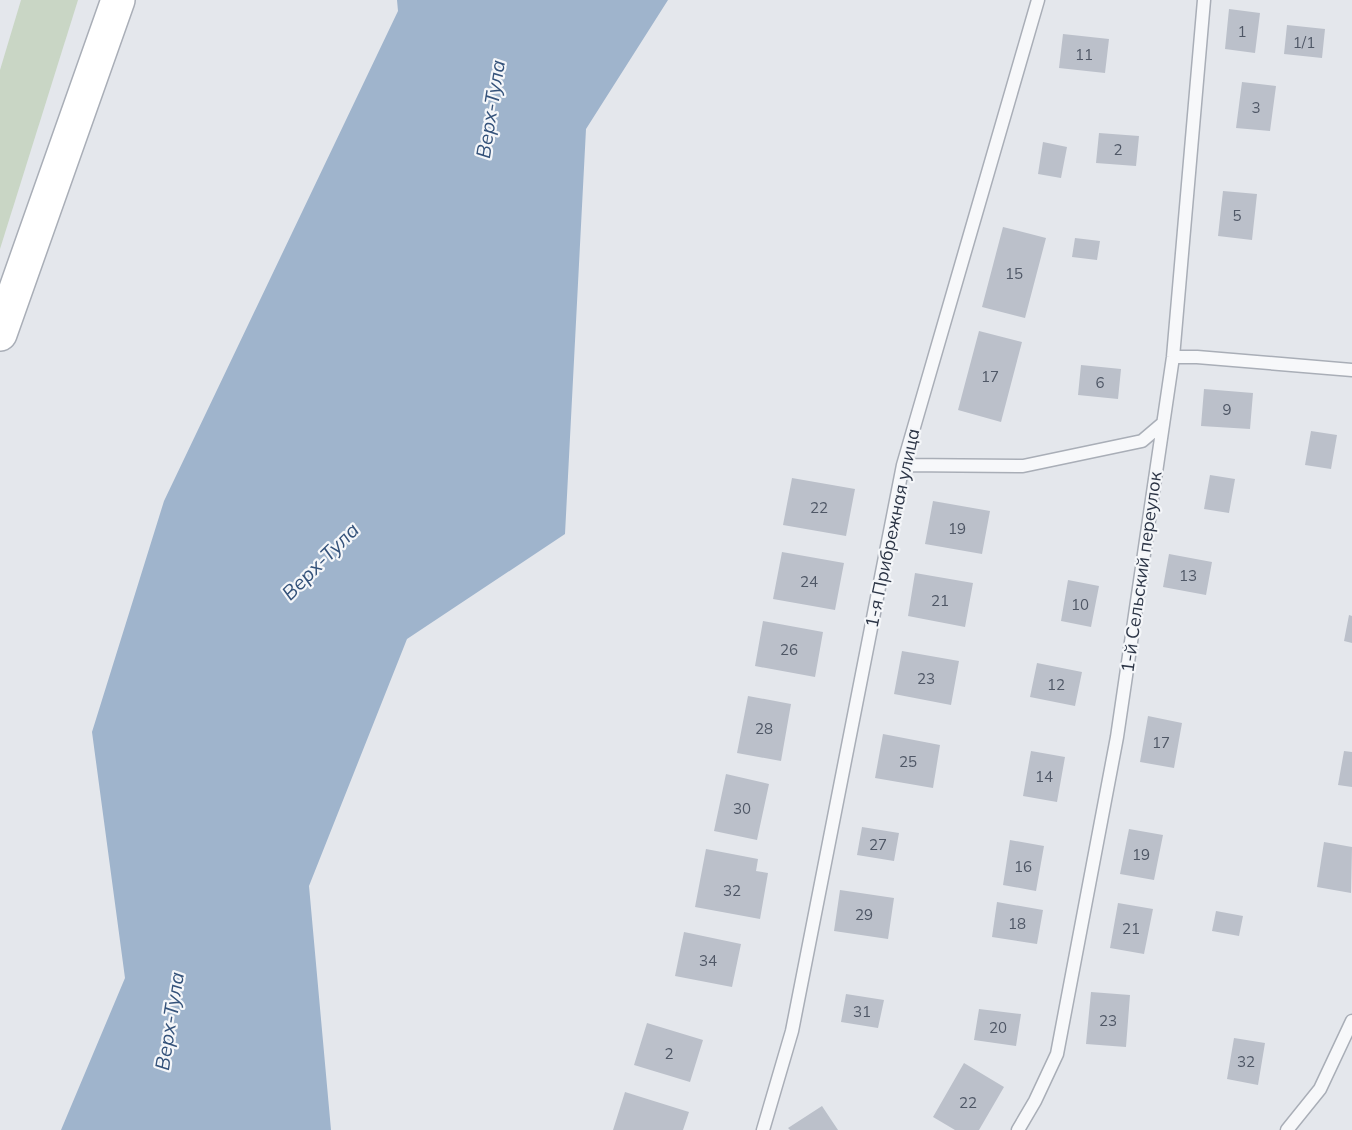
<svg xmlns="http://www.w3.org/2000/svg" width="1352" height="1130" font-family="Mulish,sans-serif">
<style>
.green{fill:#c9d6c5}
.water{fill:#9fb4cc}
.building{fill:#bbc0ca}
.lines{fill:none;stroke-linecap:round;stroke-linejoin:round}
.lane-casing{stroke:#a9aeb7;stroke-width:15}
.secondary-casing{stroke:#a9aeb7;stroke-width:36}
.lane{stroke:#f7f8fa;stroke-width:12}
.secondary{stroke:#fff;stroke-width:33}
.labels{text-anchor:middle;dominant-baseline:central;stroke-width:4.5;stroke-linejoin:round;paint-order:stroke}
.number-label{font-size:15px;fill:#4f5766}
.street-label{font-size:18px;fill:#2b3445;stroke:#f4f6f9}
.water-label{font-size:20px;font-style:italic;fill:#34527a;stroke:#f4f6f9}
</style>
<rect width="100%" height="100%" fill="#e4e7ec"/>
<path class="green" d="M 21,0 L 78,0 L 0,249 L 0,70 Z"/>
<path class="water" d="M 397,0 L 668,0 L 586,129 L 565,534 L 407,639 L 309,886 L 331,1130 L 61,1130 L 125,978 L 92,732 L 164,501 L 398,11 Z"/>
<path class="building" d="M 1229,9 L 1260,13 L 1255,53 L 1225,49 Z
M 1287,25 L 1325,29 L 1322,58 L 1284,54 Z
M 1063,34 L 1109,39 L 1105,73 L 1059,68 Z
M 1242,82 L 1276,86 L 1270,131 L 1236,128 Z
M 1099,133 L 1139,136 L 1136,166 L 1096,163 Z
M 1043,142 L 1067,147 L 1061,178 L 1038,174 Z
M 1223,191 L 1257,194 L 1252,240 L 1218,236 Z
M 1003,227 L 1046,238 L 1025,318 L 982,307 Z
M 1075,238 L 1100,241 L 1097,260 L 1072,257 Z
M 979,331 L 1022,342 L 1001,422 L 958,410 Z
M 1081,365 L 1121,369 L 1118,399 L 1078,395 Z
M 1204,389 L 1253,393 L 1250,429 L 1201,426 Z
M 1311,431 L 1337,435 L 1331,469 L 1305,465 Z
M 1210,475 L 1235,479 L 1229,513 L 1204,509 Z
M 792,478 L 855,489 L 846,536 L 783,525 Z
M 933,501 L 990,511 L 982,554 L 925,544 Z
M 782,552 L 844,563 L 835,610 L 773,599 Z
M 1169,554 L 1212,562 L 1206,595 L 1163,587 Z
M 915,573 L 973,583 L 965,627 L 908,616 Z
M 1068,580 L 1099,586 L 1091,627 L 1061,621 Z
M 1349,615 L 1352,616 L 1352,643 L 1344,641 Z
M 763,621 L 823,632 L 815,677 L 755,666 Z
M 902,651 L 959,661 L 951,705 L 894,694 Z
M 1037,663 L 1082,672 L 1075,706 L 1030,697 Z
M 748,696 L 791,704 L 781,761 L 737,753 Z
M 1148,716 L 1182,723 L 1174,768 L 1140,762 Z
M 883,734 L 940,745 L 933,788 L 875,778 Z
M 1031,751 L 1065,757 L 1057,802 L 1023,796 Z
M 1344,751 L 1352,752 L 1352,787 L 1338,785 Z
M 726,774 L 769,784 L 757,840 L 714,831 Z
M 862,827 L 899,833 L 894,861 L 857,855 Z
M 1129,829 L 1163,835 L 1154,880 L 1120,874 Z
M 1010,840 L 1044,846 L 1036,891 L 1003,885 Z
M 1324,842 L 1352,847 L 1351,893 L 1317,887 Z
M 706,849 L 758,859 L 756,871 L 768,873 L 760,919 L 695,907 Z
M 840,890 L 894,898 L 888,939 L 834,931 Z
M 997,902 L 1043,910 L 1037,944 L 992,937 Z
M 1118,903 L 1153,909 L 1144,954 L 1110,948 Z
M 1216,911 L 1243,916 L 1239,936 L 1212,931 Z
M 684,932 L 741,944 L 732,987 L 675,976 Z
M 1091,992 L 1130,995 L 1126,1047 L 1086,1044 Z
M 846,994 L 884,1000 L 878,1028 L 841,1022 Z
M 979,1009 L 1021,1014 L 1016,1046 L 974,1040 Z
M 647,1023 L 703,1040 L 690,1082 L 634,1065 Z
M 1234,1038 L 1265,1043 L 1258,1085 L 1227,1079 Z
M 964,1063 L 1004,1087 L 979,1130 L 955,1130 L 933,1117 Z
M 625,1092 L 689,1112 L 683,1130 L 613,1130 Z
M 822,1106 L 838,1130 L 790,1130 L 788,1128 Z"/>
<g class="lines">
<defs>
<path id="lane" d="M 1173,357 L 1197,357 L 1352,370
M 903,465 L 1023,466 L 1142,441 L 1162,424
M 763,1130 L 792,1031 L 903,465 L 1038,0
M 1018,1130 L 1035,1101 L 1057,1054 L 1117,737 L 1173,357 L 1204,0
M 1287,1130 L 1320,1089 L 1352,1021"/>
<path id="secondary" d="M 0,334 L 118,0"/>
</defs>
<use href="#lane" class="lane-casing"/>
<use href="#secondary" class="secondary-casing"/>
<use href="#lane" class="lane"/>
<use href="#secondary" class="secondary"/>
</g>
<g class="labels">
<g class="number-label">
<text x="1242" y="31">1</text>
<text x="1304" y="42">1/1</text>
<text x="1084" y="54">11</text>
<text x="1256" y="107">3</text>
<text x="1118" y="149">2</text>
<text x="1237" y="215">5</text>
<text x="1014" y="273">15</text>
<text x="990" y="376">17</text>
<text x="1100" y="382">6</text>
<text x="1227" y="409">9</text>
<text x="819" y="507">22</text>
<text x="957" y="528">19</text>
<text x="1188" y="575">13</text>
<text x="809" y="581">24</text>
<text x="940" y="600">21</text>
<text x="1080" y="604">10</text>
<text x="789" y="649">26</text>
<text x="926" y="678">23</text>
<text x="1056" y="684">12</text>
<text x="764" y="728">28</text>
<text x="1161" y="742">17</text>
<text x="908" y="761">25</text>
<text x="1044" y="776">14</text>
<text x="742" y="808">30</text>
<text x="878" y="844">27</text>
<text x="1141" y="854">19</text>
<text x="1023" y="866">16</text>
<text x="732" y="890">32</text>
<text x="864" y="914">29</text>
<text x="1017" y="923">18</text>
<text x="1131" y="928">21</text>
<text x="708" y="960">34</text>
<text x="862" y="1011">31</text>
<text x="1108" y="1020">23</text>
<text x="998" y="1027">20</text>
<text x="669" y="1053">2</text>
<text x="1246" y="1061">32</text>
<text x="968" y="1102">22</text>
</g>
<g class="street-label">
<text transform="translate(892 528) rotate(-78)">1-я Прибрежная улица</text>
<text transform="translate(1141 572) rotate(-82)">1-й Сельский переулок</text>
</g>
<g class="water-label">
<text transform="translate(490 109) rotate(-81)">Верх-Тула</text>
<text transform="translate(320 561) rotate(-45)">Верх-Тула</text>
<text transform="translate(169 1021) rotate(-81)">Верх-Тула</text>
</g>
</g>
</svg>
